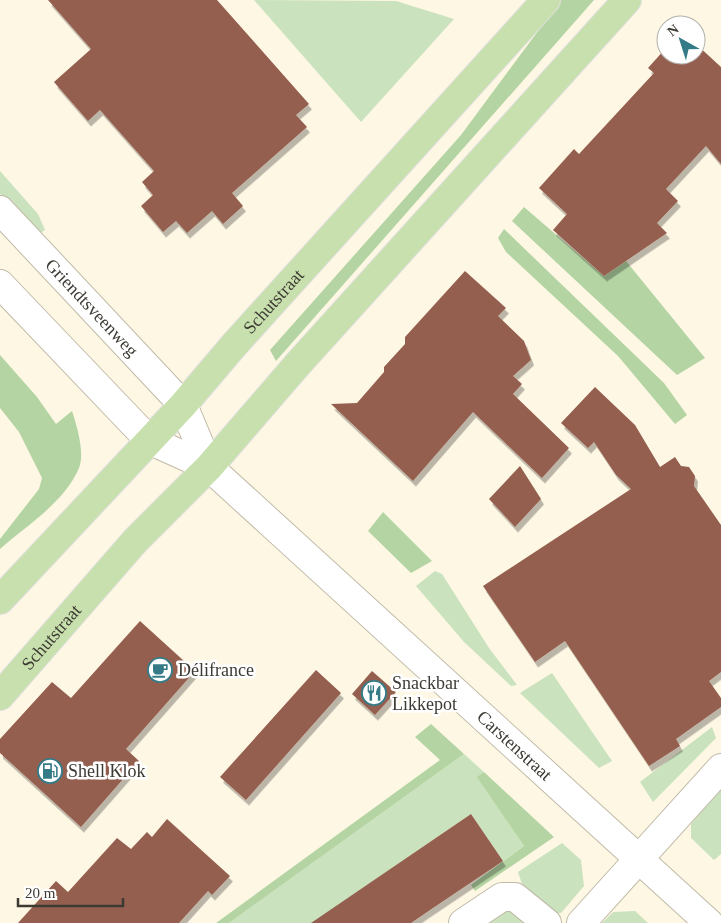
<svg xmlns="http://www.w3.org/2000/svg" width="721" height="923" font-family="Georgia,serif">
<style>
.green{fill:#cae2bd}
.forest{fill:#b4d4a3}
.building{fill:#955f4f;filter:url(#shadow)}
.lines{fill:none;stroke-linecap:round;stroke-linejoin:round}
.minor-casing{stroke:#c0baa8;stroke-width:30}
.major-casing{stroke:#e0dfde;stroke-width:30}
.minor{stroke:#fff;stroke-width:28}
.major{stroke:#c8e0ad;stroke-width:28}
.labels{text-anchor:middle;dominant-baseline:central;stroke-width:5;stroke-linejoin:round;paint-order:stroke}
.street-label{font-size:18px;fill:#3d3a33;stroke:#fff}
.poi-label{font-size:18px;fill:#3d3a33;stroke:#fff;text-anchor:start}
</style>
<defs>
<filter id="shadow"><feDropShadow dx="3" dy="5.5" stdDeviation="0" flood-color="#0004"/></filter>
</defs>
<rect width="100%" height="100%" fill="#fdf7e4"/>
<path class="green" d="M 254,0 L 396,1 L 454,19 L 361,122 Z
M 0,171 L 38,214 L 45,230 L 37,235 L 0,194 Z
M 435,571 L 442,574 L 489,648 L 517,685 L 511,686 L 464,642 L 416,586 Z
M 552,673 L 612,761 L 599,768 L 520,693 Z
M 712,727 L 716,738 L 653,802 L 640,782 Z
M 464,754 L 484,772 L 478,777 L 524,846 L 503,861 L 471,814 L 312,923 L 229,923 Z
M 721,789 L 721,854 L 714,860 L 691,838 L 691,824 Z
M 562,843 L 581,860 L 584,886 L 561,913 L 545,914 L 520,893 L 522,884 L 518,872 Z
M 506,907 L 533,923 L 487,923 Z
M 635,911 L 648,923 L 602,923 L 613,912 Z"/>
<path class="forest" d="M 561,0 L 594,0 L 276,361 L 270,350 L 461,135 Z
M 524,207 L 604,276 L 626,261 L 705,358 L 677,375 L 512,221 Z
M 504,229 L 664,383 L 687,415 L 675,424 L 618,356 L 506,252 L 498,238 Z
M 0,355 L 37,397 L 56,424 L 72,411 C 77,426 85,453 79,468 C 64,503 27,525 0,549 L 0,539 L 39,489 L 42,478 L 19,432 L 0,408 Z
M 383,512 L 432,561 L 411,573 L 368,531 Z
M 431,724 L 464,754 L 229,923 L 216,923 L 440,760 L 415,737 Z
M 484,772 L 554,837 L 475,891 L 471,885 L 524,846 L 477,777 Z"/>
<path class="building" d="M 48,0 L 217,0 L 309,104 L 296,115 L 307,127 L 232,193 L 243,206 L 223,224 L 212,211 L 187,233 L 176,221 L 163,232 L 141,206 L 153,195 L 142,182 L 154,171 L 100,110 L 88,121 L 54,82 L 91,49 Z
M 696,44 L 721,67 L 721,164 L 706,146 L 666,189 L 678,201 L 657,223 L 667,233 L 604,276 L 553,230 L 567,214 L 539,188 L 574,149 L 579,154 L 654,73 L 648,68 L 666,48 L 666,55 L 696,55 Z
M 465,271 L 506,308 L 498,316 L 524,341 L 531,360 L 513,376 L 522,384 L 513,394 L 569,448 L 542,478 L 473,412 L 413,481 L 331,404 L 357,403 L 384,372 L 384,367 L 405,344 L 405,337 Z
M 595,387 L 635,425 L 660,467 L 675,457 L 681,466 L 689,467 L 695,476 L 694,486 L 721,525 L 721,672 L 709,681 L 721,698 L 721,707 L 676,739 L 680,746 L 649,766 L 565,641 L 535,662 L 483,586 L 631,489 L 616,475 L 594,442 L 588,448 L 561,423 Z
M 520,466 L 541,499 L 515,527 L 489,499 Z
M 140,621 L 195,671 L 126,749 L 139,761 L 81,827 L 0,753 L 0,739 L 52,682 L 71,698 Z
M 316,670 L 341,693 L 246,800 L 220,777 Z
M 372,671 L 396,692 L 375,715 L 352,694 Z
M 471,814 L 503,861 L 430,910 L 411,923 L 311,923 Z
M 167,819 L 230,876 L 212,895 L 208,891 L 179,923 L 18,923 L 56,881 L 68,892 L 117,838 L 131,849 L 147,832 L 152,837 Z"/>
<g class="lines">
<defs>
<g id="minor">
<path id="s1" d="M 0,210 L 183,405 L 209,467"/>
<path id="s2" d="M 0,284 L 149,440 L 209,467 L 709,923"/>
<path d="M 463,923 L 502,897 L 515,897 L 547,923"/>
<path d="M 581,923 L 721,768"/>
</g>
<g id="major">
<path id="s3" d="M 0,600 L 183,405 L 234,345 L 546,0"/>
<path id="s4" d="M 0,696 L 135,541 L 209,467 L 297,365 L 627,0"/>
</g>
</defs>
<use href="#minor" class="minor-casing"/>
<use href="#major" class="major-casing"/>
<use href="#minor" class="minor"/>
<use href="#major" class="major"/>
</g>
<defs>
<symbol id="cafe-ring" viewBox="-11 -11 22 22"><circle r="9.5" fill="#fff" stroke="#357b87" stroke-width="1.5"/><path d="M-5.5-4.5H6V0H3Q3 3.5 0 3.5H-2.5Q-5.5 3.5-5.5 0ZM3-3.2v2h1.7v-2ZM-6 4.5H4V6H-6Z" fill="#357b87"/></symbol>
<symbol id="restaurant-ring" viewBox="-11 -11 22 22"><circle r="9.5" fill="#fff" stroke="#357b87" stroke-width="1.5"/><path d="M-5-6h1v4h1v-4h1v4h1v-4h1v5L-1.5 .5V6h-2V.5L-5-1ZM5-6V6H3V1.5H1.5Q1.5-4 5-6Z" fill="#357b87"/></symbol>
<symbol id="fuel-ring" viewBox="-11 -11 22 22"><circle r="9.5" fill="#fff" stroke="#357b87" stroke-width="1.5"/><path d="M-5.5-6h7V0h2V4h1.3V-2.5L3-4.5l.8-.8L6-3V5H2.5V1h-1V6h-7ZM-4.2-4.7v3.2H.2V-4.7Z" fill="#357b87"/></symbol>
</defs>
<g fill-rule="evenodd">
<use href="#cafe-ring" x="146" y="656" width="28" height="28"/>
<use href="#restaurant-ring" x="360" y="679" width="28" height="28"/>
<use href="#fuel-ring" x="36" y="757" width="28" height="28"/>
</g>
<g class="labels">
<g class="street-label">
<text stroke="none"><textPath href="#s3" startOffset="405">Schutstraat</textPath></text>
<text stroke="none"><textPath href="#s1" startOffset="134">Griendtsveenweg</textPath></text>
<text stroke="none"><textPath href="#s4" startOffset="78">Schutstraat</textPath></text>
<text stroke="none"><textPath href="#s2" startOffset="695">Carstenstraat</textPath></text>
</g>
<g class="poi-label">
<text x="178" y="670">Délifrance</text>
<text x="392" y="683">Snackbar<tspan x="392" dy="21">Likkepot</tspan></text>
<text x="68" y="771">Shell Klok</text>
</g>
</g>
<g transform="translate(681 40) rotate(321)"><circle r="24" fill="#ffffff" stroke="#b1b0ad"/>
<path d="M0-4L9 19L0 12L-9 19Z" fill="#357b87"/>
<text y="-8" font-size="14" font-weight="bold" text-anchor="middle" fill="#3d3a33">N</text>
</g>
<path d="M18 898v8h105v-8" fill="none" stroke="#3d3a33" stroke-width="2.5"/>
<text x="25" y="898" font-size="15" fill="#3d3a33" stroke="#ffffff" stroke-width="4" paint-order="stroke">20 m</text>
</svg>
